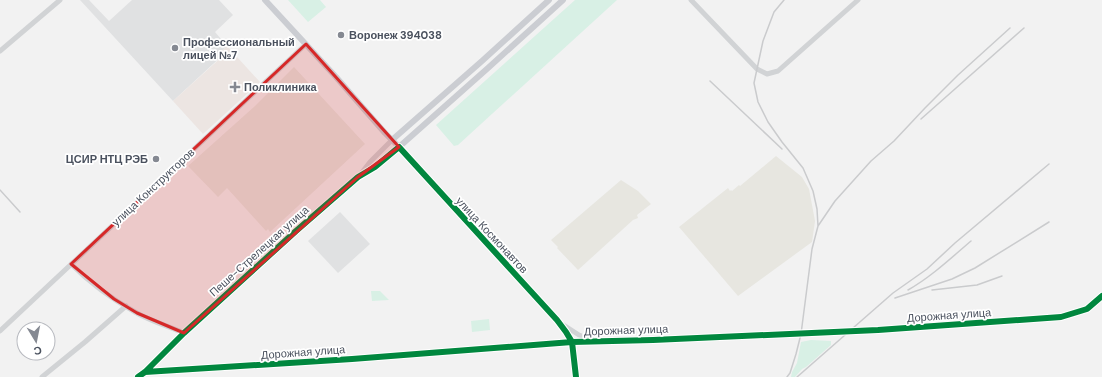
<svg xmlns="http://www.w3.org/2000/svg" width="1102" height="377" font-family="'DM Sans',sans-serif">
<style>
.commercial{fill:#e7e6e0}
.education{fill:#e0e1e2}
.medical{fill:#ece5e2}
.green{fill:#d8f0e5}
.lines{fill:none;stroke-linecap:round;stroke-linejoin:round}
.minor{stroke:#d1d3d5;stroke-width:5}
.major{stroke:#cbcdd2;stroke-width:6}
.rail{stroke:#cacbcd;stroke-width:1.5}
.cycleway-casing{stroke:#fff;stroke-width:8}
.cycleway{stroke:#00873e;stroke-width:6}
.marked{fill:#d62828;fill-opacity:0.2;stroke:#d62828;stroke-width:3;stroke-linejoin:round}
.poi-dot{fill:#858992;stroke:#fff;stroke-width:1.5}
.labels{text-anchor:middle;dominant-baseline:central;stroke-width:3.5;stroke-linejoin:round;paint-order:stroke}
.poi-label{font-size:11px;font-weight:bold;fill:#4a515e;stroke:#fff;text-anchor:start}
.street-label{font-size:11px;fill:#4a515e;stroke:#fff}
</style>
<rect width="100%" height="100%" fill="#f2f2f2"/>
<path class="commercial" d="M 294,67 L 365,144 L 270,232 L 268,229 L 266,231 L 227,188 L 218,197 L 188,166 L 255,106 Z
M 776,156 L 802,177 L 809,189 L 815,221 L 812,242 L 738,296 L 679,227 L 728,188 L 730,191 L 731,190 L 732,191 L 739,185 L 740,186 Z
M 621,180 L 638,191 L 651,204 L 637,215 L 638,218 L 633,220 L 578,270 L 557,248 L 558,247 L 551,240 Z"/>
<path class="education" d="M 80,0 L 89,0 L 109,21 L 132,0 L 219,0 L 233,15 L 215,32 L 227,46 L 222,51 L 225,53 L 173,101 Z
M 340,212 L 370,244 L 338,273 L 308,241 Z"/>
<path class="medical" d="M 227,46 L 260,82 L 203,134 L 173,101 L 225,54 L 222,51 Z"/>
<path class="green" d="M 288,0 L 320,0 L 326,7 L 308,22 Z
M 575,0 L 617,0 L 458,145 L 454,146 L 436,125 Z
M 371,291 L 380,291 L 389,300 L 372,301 Z
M 489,319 L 490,330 L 472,332 L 471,321 Z
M 811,340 L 831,341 L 831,345 L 806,367 L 802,369 L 795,377 L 791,377 L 792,372 L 797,363 L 801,342 Z"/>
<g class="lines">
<path class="minor" d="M 691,0 L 757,69 L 767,74 L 778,71 L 858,0
M 0,51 L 60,0
M 360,175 L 370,162 L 392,140
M 71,264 C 90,283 112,299 135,312 C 150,321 168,326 184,333
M 562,324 L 579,335 L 593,340
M 0,331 L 306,44
M 145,372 L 352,359 L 572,342 L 653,340 L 878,330 L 1061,317 L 1087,309 L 1102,296
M 42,377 L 85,342 L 126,306
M 138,377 L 145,372 L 184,333 L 296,231 L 358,177 L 375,167 L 399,147 L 557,320 L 566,332 L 572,342 L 576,377"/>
<path class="major" d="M 265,0 L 336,77 L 385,133 L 399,147 L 488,68 L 563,0
M 392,140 L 482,61 L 549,0"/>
<path class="rail" d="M 784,0 L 774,12 L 763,41 L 754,83 L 758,102 L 768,122 L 782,142 L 803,168 L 813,191 L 817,209 L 818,226 L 812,249 L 801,334 L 796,354 L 790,373 L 787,377
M 710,81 L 782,149
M 921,119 L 1024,28
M 0,190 L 20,212
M 818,226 L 835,201 L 871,161 L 894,141 L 925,108 L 958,75 L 1010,28
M 908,290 C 931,277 951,258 971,241
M 932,290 L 977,285 L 1002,276
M 895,298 L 952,279 L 975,268 L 1049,222
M 797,377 L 893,293 L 927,269 L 955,243 L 1049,164"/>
<defs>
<path id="cycleway" d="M 145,372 L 352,359 L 572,342 L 653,340 L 878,330 L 1061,317 L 1087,309 L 1102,296
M 138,377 L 145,372 L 184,333 L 296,231 L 358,177 L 375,167 L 399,147 L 557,320 L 566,332 L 572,342 L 576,377"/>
</defs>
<use href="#cycleway" class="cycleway-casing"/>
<use href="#cycleway" class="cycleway"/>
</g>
<path class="marked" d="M 306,44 L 399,147 L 358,177 L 184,333 L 137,313 L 114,299 L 71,264 Z"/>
<g class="poi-dot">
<circle cx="341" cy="35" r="4"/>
<circle cx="175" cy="48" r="4"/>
<path d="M233 81h4v4h4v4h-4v4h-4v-4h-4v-4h4z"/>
<circle cx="156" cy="159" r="4"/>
</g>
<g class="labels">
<g class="poi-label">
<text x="349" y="35">Воронеж 394038</text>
<text x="183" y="42">Профессиональный<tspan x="183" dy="13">лицей №7</tspan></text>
<text x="244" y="87">Поликлиника</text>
<text x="148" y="159" text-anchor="end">ЦСИР НТЦ РЭБ</text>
</g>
<g class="street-label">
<text transform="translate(153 187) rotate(-43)">улица Конструкторов</text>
<text transform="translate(492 235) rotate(47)">улица Космонавтов</text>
<text transform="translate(259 251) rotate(-42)">Пеше-Стрелецкая улица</text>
<text transform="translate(949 315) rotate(-4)">Дорожная улица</text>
<text transform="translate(626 330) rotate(-2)">Дорожная улица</text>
<text transform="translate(303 352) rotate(-4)">Дорожная улица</text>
</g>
</g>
<g transform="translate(36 341) rotate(170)"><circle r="19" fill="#ffffff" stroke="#b7b9bf"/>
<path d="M0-3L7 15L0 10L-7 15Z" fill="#858992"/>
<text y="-6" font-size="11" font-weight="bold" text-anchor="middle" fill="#4a515e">С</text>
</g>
</svg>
